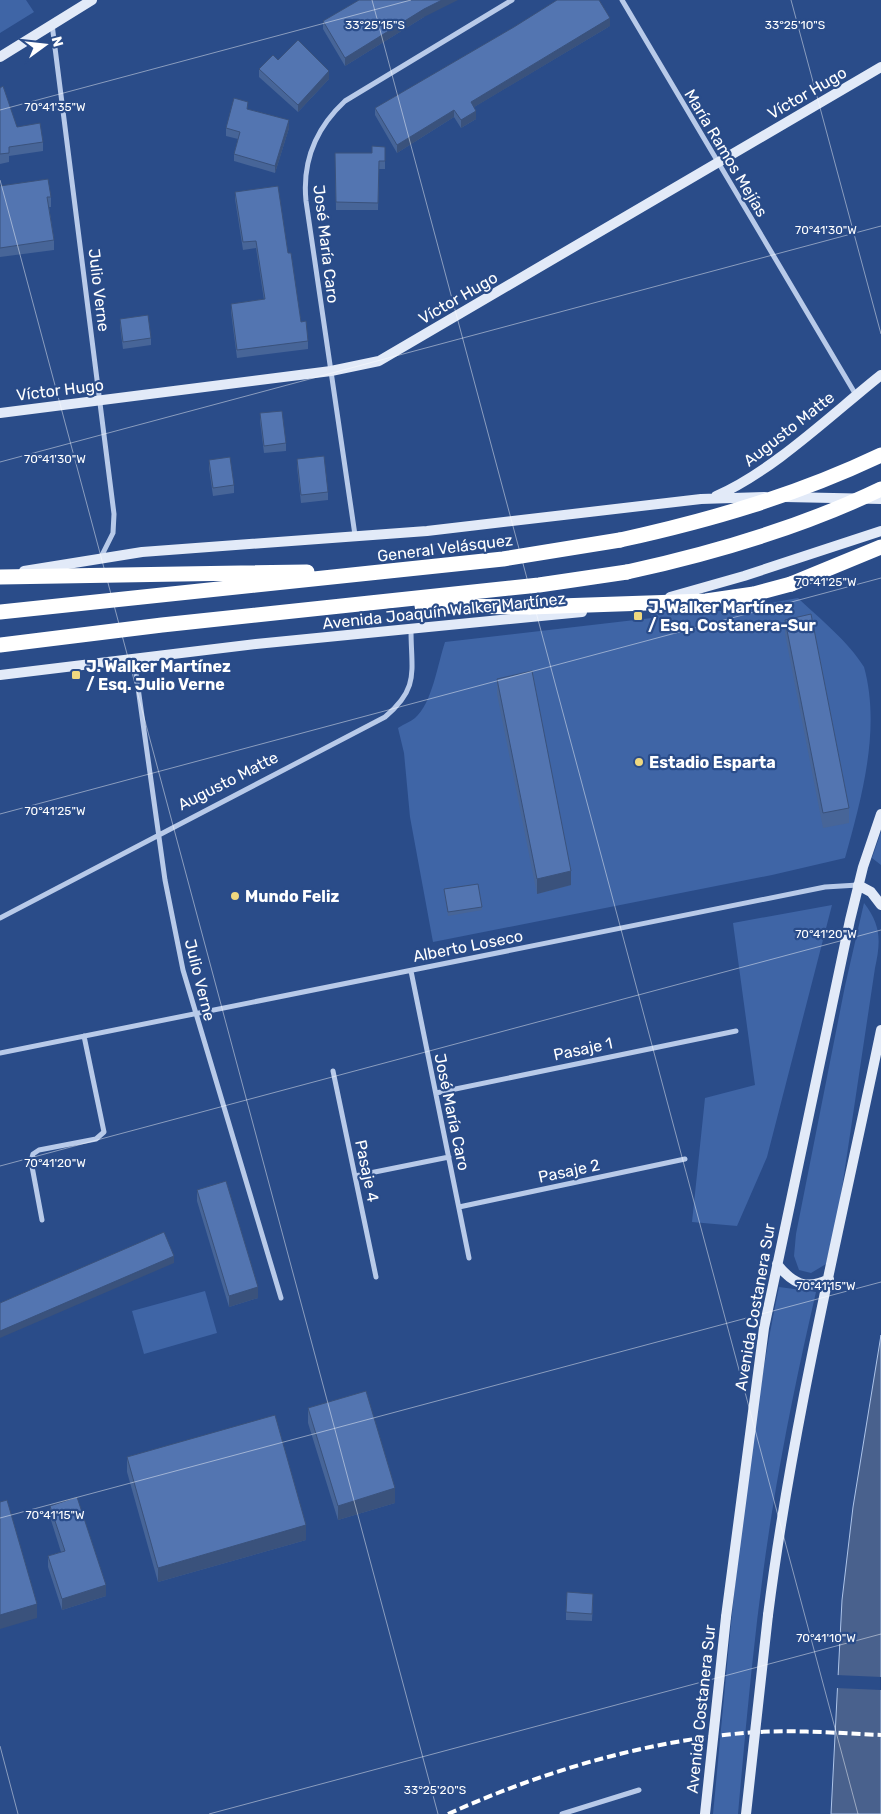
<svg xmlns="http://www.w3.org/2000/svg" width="881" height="1814" font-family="Rubik,sans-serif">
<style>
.green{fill:#3f65a6}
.water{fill:#49618d;stroke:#adc4e9}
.pier{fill:#2a4c89}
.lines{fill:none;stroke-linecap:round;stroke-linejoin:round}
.street{stroke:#b8cae9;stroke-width:5}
.secondary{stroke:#e2eaf8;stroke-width:10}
.highway{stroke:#fff;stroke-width:15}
.rail{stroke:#fff;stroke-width:4;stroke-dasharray:9 4;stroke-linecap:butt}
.secondary-bridge{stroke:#e2eaf8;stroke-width:10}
.highway-bridge{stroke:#fff;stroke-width:15}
.wall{fill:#476598}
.shaded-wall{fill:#3a527c}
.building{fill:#5375b1;stroke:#3a527c}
.ticks{fill:none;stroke:#fff;stroke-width:1;stroke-opacity:0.45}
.poi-dot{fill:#efd87f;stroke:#2a4c89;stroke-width:2}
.labels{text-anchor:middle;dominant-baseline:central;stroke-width:4.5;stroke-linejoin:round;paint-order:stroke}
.street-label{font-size:16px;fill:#fff;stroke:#2a4c89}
.poi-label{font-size:16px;font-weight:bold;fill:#fff;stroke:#2a4c89;text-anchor:start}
.ticks-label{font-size:12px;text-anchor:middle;fill:#fff;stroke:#2a4c89;stroke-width:4.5;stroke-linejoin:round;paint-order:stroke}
</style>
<rect width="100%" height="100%" fill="#2a4c89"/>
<path class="green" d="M 0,0 L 26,0 L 34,12 L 0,33 Z
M 798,598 C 820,619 848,641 864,667 C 881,728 862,797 845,858 L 772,875 L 433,942 L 410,817 L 404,753 L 398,728 C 404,724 410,722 415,718 C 432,704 438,663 445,642 L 652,618 L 651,612 L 725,611 Z
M 881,832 L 881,865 L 872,858 Z
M 864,903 C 881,925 881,941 875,968 L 839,1208 L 826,1264 L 811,1273 L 799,1270 L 794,1256 L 796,1234 L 845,986 Z
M 832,905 L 767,1157 L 737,1226 L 692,1222 L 705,1098 L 755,1085 L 733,923 Z
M 779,1287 L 816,1292 C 799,1365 784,1438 772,1512 C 756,1612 747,1713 738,1814 L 713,1814 C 730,1638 743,1460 779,1287 Z
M 205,1291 L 217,1333 L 144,1354 L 132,1311 Z"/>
<path class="water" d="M 881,1335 L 881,1814 L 831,1814 L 842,1600 L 853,1507 Z"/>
<path class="pier" d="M 836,1675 L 881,1677 L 881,1690 L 836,1688 Z"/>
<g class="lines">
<path class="street" d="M 622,0 L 856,395
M 52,24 L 114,514 L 113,533 L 101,557
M 355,535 L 306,201 C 302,161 316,128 345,101 L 512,0
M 134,659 L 165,880 L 183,970 L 281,1298
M 0,918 L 385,717 C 420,688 411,671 411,630
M 411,971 L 469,1258
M 0,1053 L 825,887 L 858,885
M 333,1071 L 376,1277
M 436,1093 L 736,1031
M 355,1176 L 449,1157
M 459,1207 L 685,1159
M 42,1220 L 31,1161 L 33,1154 L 39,1150 L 96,1139 L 104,1132 L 84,1036
M 562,1814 L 639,1790"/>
<path class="secondary" d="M 0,57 L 92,0
M 0,413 L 331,371 L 379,361 L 881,67
M 716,496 C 772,472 832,414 881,375
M 785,497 L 881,499
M 24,571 L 142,552 L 427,531 L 701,499 L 765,497
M 670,597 L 744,576 L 881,531
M 0,675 L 256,644 L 582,612
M 858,885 L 871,892 L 881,905
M 777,1264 C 792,1283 806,1291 829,1279
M 768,1615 C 793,1418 841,1224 881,1030
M 726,1617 L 764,1328 L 850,920 L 863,867 L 881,814"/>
<path class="highway" d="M 0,577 L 307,572
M 791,584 L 881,547
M 422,606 L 530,607
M 0,612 L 503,559 L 620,540
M 0,645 L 162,625 L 539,585 L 627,572"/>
<path class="rail" d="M 448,1814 C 541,1772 642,1742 744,1733 C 790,1729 835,1733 881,1735"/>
<path class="secondary-bridge" d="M 705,1814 L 726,1617
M 746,1814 L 768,1615"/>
<path class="highway-bridge" d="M 620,540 C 711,520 797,495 881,455
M 627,572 C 714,553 800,528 881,489
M 530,607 L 706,601 L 754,594 L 791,584"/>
</g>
<path class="wall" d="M 424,17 L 345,66 L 323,29 L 323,21 Z
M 610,26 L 474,107 L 476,119 L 461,128 L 454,117 L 397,153 L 375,115 L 375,108 Z
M 278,60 L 329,79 L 298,112 L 259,77 L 259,69 Z
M 0,88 L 17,127 L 43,142 L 43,151 L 9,156 L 9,162 L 0,164 Z
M 248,109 L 289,128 L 275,173 L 234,161 L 234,154 L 238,139 L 226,136 L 226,128 Z
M 385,147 L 385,169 L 379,169 L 378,210 L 336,210 L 335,153 L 372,153 Z
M 0,186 L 51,197 L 51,207 L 49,207 L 54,240 L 54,250 L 0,257 Z
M 235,192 L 288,253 L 301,322 L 308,341 L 308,349 L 237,358 L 231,312 L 231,304 L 264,300 L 256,248 L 243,250 L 235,199 Z
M 120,319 L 151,338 L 151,345 L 123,349 L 120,326 Z
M 260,413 L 286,443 L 286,451 L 264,453 L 260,421 Z
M 297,459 L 328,492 L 328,500 L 301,503 L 297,467 Z
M 209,460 L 234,485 L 234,493 L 213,496 L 209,468 Z
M 785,620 L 849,808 L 849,823 L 823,828 L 785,634 Z
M 497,679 L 571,885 L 537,894 L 497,694 Z
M 444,889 L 482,907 L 482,910 L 448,916 Z
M 197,1190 L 258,1298 L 229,1307 L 197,1201 Z
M 308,1408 L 395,1503 L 338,1520 L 308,1423 Z
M 127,1457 L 306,1540 L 158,1582 L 127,1472 Z
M 50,1506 L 106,1596 L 62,1610 L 48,1567 L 48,1556 L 61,1552 L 50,1517 Z
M 593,1601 L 592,1621 L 566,1620 L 566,1612 Z"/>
<path class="shaded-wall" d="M 442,0 L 458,0 L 424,17 L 345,66 L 345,58 L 424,9 Z
M 610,18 L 610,26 L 471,109 L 471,102 Z
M 329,71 L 329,79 L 298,112 L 298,105 Z
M 454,110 L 454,117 L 397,153 L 397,145 Z
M 476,111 L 476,119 L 461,128 L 461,120 Z
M 289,120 L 289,128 L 275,173 L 275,166 Z
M 571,871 L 571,885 L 537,894 L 537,879 Z
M 174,1256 L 174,1263 L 0,1338 L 0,1331 Z
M 258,1287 L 258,1298 L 229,1307 L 229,1296 Z
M 395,1488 L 395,1503 L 338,1520 L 338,1506 Z
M 306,1525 L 306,1540 L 158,1582 L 158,1568 Z
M 106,1585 L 106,1596 L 62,1610 L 62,1599 Z
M 37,1604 L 37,1618 L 0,1629 L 0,1615 Z"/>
<path class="building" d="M 359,0 L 442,0 L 424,9 L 345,58 L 323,21 Z
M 557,0 L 599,0 L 610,18 L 471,102 L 476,111 L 461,120 L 454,110 L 397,145 L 375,108 L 514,27 Z
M 298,40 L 329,71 L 298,105 L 259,69 L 273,55 L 278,60 Z
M 3,86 L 17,127 L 40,123 L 43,142 L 9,147 L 9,153 L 0,154 L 0,88 Z
M 234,98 L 248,102 L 247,109 L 289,120 L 275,166 L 234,154 L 240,132 L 226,128 Z
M 372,146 L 385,147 L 385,161 L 379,161 L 378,203 L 336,202 L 335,153 L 372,153 Z
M 48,179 L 51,197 L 47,197 L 54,240 L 0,248 L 0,186 Z
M 278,186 L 288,253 L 291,253 L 301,322 L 306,321 L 308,341 L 237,350 L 231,304 L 265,299 L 256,241 L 243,242 L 235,192 Z
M 148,315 L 151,338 L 123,342 L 120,319 Z
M 282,411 L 286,443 L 264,446 L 260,413 Z
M 324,456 L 328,492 L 301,495 L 297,459 Z
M 230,457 L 234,485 L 213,488 L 209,460 Z
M 811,614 L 849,808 L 823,813 L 785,620 Z
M 532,671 L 571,871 L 537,879 L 497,679 Z
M 478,884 L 482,907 L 448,912 L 444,889 Z
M 226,1181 L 258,1287 L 229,1296 L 197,1190 Z
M 164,1232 L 174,1256 L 0,1331 L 0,1303 Z
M 366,1391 L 395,1488 L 338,1506 L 308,1408 Z
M 275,1415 L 306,1525 L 158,1568 L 127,1457 Z
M 77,1497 L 106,1585 L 62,1599 L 48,1556 L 65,1551 L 50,1506 Z
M 7,1500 L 37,1604 L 0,1615 L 0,1502 Z
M 567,1592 L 593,1594 L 592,1614 L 566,1612 Z"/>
<path class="ticks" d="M 372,0 L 858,1814M 791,0 L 881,334M 0,110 L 411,0M 0,180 L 438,1814M 0,462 L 881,226M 0,814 L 881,578M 0,1166 L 881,930M 0,1518 L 881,1282M 0,1746 L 18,1814M 209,1814 L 881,1634"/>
<g class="poi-dot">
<rect x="633" y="611" width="10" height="10" rx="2.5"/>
<rect x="71" y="670" width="10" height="10" rx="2.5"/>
<circle cx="639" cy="762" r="5"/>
<circle cx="235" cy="896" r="5"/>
</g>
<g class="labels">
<g class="street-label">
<text transform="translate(807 93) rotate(-30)">Víctor Hugo</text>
<text transform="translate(726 153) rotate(59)">María Ramos Mejías</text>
<text transform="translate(326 244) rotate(83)">José María Caro</text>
<text transform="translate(99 290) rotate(83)">Julio Verne</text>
<text transform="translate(458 298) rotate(-30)">Víctor Hugo</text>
<text transform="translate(60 390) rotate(-7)">Víctor Hugo</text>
<text transform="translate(789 429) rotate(-38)">Augusto Matte</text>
<text transform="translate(445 548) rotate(-7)">General Velásquez</text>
<text transform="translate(444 611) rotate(-6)">Avenida Joaquín Walker Martínez</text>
<text transform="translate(228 781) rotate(-27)">Augusto Matte</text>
<text transform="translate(468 946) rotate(-11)">Alberto Loseco</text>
<text transform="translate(200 980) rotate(76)">Julio Verne</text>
<text transform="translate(583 1049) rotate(-12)">Pasaje 1</text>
<text transform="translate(452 1112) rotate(78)">José María Caro</text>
<text transform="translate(367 1171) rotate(78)">Pasaje 4</text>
<text transform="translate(569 1171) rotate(-12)">Pasaje 2</text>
<text transform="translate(755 1307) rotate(-80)">Avenida Costanera Sur</text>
<text transform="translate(701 1709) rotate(-84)">Avenida Costanera Sur</text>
</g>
<g class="poi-label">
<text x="648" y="607">J. Walker Martínez<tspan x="648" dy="18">/ Esq. Costanera-Sur</tspan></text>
<text x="86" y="666">J. Walker Martínez<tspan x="86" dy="18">/ Esq. Julio Verne</tspan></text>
<text x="649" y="762">Estadio Esparta</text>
<text x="245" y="896">Mundo Feliz</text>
</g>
</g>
<g class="ticks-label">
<text x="375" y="29">33°25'15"S</text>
<text x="795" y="29">33°25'10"S</text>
<text x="55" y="111">70°41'35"W</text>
<text x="826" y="234">70°41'30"W</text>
<text x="55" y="463">70°41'30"W</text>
<text x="826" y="586">70°41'25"W</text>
<text x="55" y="815">70°41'25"W</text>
<text x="826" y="938">70°41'20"W</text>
<text x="55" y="1167">70°41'20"W</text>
<text x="826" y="1290">70°41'15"W</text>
<text x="55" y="1519">70°41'15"W</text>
<text x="826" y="1642">70°41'10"W</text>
<text x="435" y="1794">33°25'20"S</text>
</g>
<g transform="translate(45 45) rotate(75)" stroke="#2a4c89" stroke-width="4" paint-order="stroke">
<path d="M0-4L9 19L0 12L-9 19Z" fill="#ffffff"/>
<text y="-8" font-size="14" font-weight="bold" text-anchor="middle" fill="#ffffff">N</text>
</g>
</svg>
